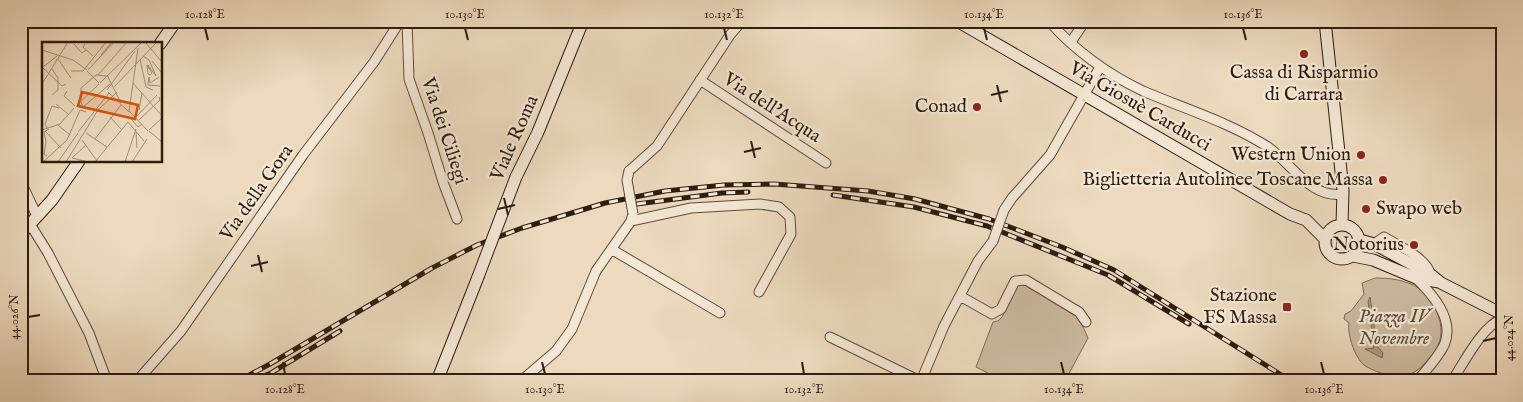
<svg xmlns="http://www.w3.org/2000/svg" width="1523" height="402" font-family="'IM FELL English',serif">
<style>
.green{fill:#cdbaa0;stroke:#7e6b58}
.water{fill:#ac9982;stroke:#7a6754}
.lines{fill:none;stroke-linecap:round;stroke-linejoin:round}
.minor-casing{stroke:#5e4c3b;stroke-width:11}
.secondary-casing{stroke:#2e1c0f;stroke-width:13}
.minor{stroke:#f3e7d5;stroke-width:9}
.secondary{stroke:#f3e7d5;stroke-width:11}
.rail-casing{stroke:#2e1c0f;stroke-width:5}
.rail{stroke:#f3e7d5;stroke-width:3;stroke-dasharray:9;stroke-linecap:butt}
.minor-bridge-casing{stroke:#5e4c3b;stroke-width:11;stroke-linecap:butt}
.secondary-bridge-casing{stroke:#2e1c0f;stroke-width:13;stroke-linecap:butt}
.minor-bridge{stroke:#f3e7d5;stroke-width:9}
.secondary-bridge{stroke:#f3e7d5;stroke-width:11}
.ticks{fill:none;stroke:#2e1c0f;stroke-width:2}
.poi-dot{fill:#8f2418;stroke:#f3e7d5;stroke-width:2}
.labels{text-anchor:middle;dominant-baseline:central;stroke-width:4.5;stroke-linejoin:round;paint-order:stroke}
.poi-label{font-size:19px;fill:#2e1c0f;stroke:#f3e7d5;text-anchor:end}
.street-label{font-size:19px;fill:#2e1c0f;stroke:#f3e7d5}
.park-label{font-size:19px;font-style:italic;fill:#5e4b3a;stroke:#f3e7d5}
.inset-road{fill:none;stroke:#a18e78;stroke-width:1}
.view{fill:#d5530c;fill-opacity:0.15;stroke:#d5530c;stroke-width:2.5}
.inset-edge{fill:none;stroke:#2e1c0f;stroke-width:2.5}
.neatline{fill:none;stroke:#2e1c0f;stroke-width:2}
.ticks-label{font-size:12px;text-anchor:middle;fill:#2e1c0f}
</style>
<rect width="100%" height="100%" fill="#eddabe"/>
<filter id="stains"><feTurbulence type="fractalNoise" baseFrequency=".004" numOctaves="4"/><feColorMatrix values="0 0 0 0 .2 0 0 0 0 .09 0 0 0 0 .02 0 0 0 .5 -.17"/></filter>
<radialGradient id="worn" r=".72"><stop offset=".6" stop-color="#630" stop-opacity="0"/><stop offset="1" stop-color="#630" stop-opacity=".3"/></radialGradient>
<path class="green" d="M 1375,278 C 1388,278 1400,279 1413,285 C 1435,296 1449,328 1436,350 C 1434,354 1429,358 1426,362 C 1419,370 1411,376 1400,376 C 1389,377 1377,372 1367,367 C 1356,362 1347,335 1349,323 L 1344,319 L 1345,314 L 1351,311 L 1364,294 L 1362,283 Z
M 1018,284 L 1025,285 L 1079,318 L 1088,338 L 1065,381 L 1003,381 L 976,367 L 993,322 L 998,321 L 1002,317 Z"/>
<path class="water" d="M 1370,297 L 1377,346 L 1383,353 L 1382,358 L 1365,349 L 1374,348 L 1368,301 Z"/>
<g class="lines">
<defs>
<path id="minor" d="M 407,21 L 409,79 L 428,133 L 443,182 L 457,219
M 1049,21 C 1074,50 1109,75 1143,91 C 1185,109 1229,122 1268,147 C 1291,163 1311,199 1342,194
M 1071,42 L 1085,21
M 700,80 L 826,163
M 629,171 L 657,146 L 730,35 L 742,21
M 21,182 L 37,216
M 1004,210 L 1012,198 L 1050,155 L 1100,67
M 631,221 L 691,208 L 760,204 L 779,207 L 790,217 L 791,234 L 759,292
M 30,224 L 48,253 L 89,333 L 107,381
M 1374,244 L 1384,237 C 1396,244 1428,259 1430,274
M 611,249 L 720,313
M 1416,278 C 1432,294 1454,318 1445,343 C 1439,357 1427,369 1417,381
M 960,296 L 992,314 L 1001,309 L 1015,281 L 1026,280 L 1079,312 L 1086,322
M 830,337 L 920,381
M 137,381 L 181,331 L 303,155 L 374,62 L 400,21
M 521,381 L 556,351 L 572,329 L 596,271 L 631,221 L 632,217
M 921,381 L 944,326 L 978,261 L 993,241
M 1452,381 C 1463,364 1483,325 1502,319"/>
<path id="secondary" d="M 957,21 L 1290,214 L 1306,220 L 1325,239
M 1325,21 L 1343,190 L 1342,225
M 160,44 L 176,21
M 516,177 L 538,132 L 583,21
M1325 242a17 17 0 1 1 34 0a17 17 0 1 1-34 0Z
M 21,234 L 52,200 L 79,161
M 1360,240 L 1374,244 L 1430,274 L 1441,283 L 1502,314
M 1353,256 L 1373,260 L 1416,278 L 1439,282
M 437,381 L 478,277"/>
</defs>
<use href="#minor" class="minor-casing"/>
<use href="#secondary" class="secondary-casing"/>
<use href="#minor" class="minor"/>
<use href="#secondary" class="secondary"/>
<defs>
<path id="rail" d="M 833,195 L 914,207 L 987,226 L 1108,275 L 1189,324
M 637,204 L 722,193 L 748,192
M 254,380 L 271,373 L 340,331
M 238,381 L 270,364 L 432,268 L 477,245 L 522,228 L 605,203 L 665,191 L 724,185 L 774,184 L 868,191 L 915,199 L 989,219 L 1062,247 L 1114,270 L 1291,381"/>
</defs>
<use href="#rail" class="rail-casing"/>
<use href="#rail" class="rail"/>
<defs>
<path id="minor-bridge" d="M 629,171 L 627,180 L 633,214
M 993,241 L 1004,210"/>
<path id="secondary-bridge" d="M 478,277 L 516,177"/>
</defs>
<use href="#minor-bridge" class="minor-bridge-casing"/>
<use href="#secondary-bridge" class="secondary-bridge-casing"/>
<use href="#minor-bridge" class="minor-bridge"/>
<use href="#secondary-bridge" class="secondary-bridge"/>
</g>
<path class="ticks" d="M 205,28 L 208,40M 465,28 L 468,40M 724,28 L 727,40M 984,28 L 987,40M 1243,28 L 1246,40M 997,85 L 1001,102M 991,95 L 1008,91M 751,141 L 755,158M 744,152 L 761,148M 504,198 L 508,215M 498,209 L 515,205M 258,255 L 262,272M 251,266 L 268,262M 28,317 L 40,315M 1483,341 L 1496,338M 283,362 L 285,374M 542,362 L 545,374M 802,362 L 804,374M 1061,362 L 1064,374M 1321,362 L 1324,374"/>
<g class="poi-dot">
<circle cx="1304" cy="54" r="5"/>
<circle cx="977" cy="107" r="5"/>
<circle cx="1361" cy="155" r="5"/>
<circle cx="1383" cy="180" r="5"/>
<circle cx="1366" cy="209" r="5"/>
<circle cx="1414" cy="245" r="5"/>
<rect x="1282" y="302" width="10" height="10" rx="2.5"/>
</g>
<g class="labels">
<g class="poi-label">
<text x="1304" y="73" text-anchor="middle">Cassa di Risparmio<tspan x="1304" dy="22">di Carrara</tspan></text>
<text x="967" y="107">Conad</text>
<text x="1351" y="155">Western Union</text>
<text x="1373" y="180">Biglietteria Autolinee Toscane Massa</text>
<text x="1376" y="209" text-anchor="start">Swapo web</text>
<text x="1404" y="245">Notorius</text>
<text x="1277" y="296">Stazione<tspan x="1277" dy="22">FS Massa</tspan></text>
</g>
<g class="street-label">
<text transform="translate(1140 107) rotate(30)">Via Giosuè Carducci</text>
<text transform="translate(772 108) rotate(33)">Via dell'Acqua</text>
<text transform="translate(444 131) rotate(72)">Via dei Ciliegi</text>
<text transform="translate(515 138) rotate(-66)">Viale Roma</text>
<text transform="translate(257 193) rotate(-55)">Via della Gora</text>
</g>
<g class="park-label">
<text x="1394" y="317">Piazza IV<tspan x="1394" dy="22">Novembre</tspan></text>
</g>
</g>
<g transform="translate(42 42)">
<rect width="120" height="120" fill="#eddabe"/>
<path class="inset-road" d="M 103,0 L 120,20M 32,2 L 40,11 L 44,8M 43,2 L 41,5 L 51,14M 0,8 L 31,18 L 45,28M 59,13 L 70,0M 101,14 L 107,18 L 114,34 L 106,23 L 107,27M 16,17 L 29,36M 98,17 L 104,45 L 111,48M 110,19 L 120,31M 105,23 L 110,31 L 108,33 L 106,32 ZM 0,25 L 20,44 L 24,42M 1,25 L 15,14M 10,27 L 16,36 L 16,48 L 10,53M 46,28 L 72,0M 29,29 L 41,29 L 64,0M 45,29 L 57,41M 56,33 L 85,0M 65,33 L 79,61M 117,35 L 108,41 L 107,35 L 106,43 L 118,44M 58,41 L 100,0M 91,41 L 120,74M 0,42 L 26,0M 72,45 L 115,0M 65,48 L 93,9M 25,49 L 22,54 L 33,64M 66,50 L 87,70M 39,58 L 39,46 L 54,33 L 64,34M 39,60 L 41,65 L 68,42M 14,62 L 26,72M 35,63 L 57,42M 97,68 L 100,51M 87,69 L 96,6M 87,69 L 106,89M 68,75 L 79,87M 94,75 L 115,53M 89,77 L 96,85 L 100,82M 97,78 L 118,58 L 117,55M 16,83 L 28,93M 5,86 L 3,82 L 10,64 L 17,66M 0,88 L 18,82 L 32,66M 107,88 L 120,76M 3,89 L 19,106M 107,89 L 120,100M 36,90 L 67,51M 94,90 L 95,106M 44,91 L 65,105M 53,97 L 79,63M 25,98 L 38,68 L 44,70M 40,98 L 55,119M 5,114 L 2,112 L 4,100 L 2,90 L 7,87M 30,116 L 44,103M 30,116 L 46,120M 1,120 L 25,98M 16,120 L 36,91M 24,120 L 56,68 L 75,50M 53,120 L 86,80 L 102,99M 83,120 L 94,87M 90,120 L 105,97"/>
<path class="view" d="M 40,50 L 96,63 L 93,77 L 36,64 Z"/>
<rect width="120" height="120" class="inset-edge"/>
</g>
<rect width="1523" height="402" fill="none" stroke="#eddabe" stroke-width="55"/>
<rect x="28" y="28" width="1468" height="346" class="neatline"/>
<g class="ticks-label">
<text x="205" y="18">10.128°E</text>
<text x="465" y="18">10.130°E</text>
<text x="724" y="18">10.132°E</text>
<text x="984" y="18">10.134°E</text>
<text x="1243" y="18">10.136°E</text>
<text transform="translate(14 317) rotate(-90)" y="4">44.026°N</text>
<text transform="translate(1509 338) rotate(-90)" y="4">44.024°N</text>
<text x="285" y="393">10.128°E</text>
<text x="545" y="393">10.130°E</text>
<text x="804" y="393">10.132°E</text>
<text x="1064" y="393">10.134°E</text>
<text x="1324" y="393">10.136°E</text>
</g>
<rect width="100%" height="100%" filter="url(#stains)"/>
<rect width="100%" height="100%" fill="url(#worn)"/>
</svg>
